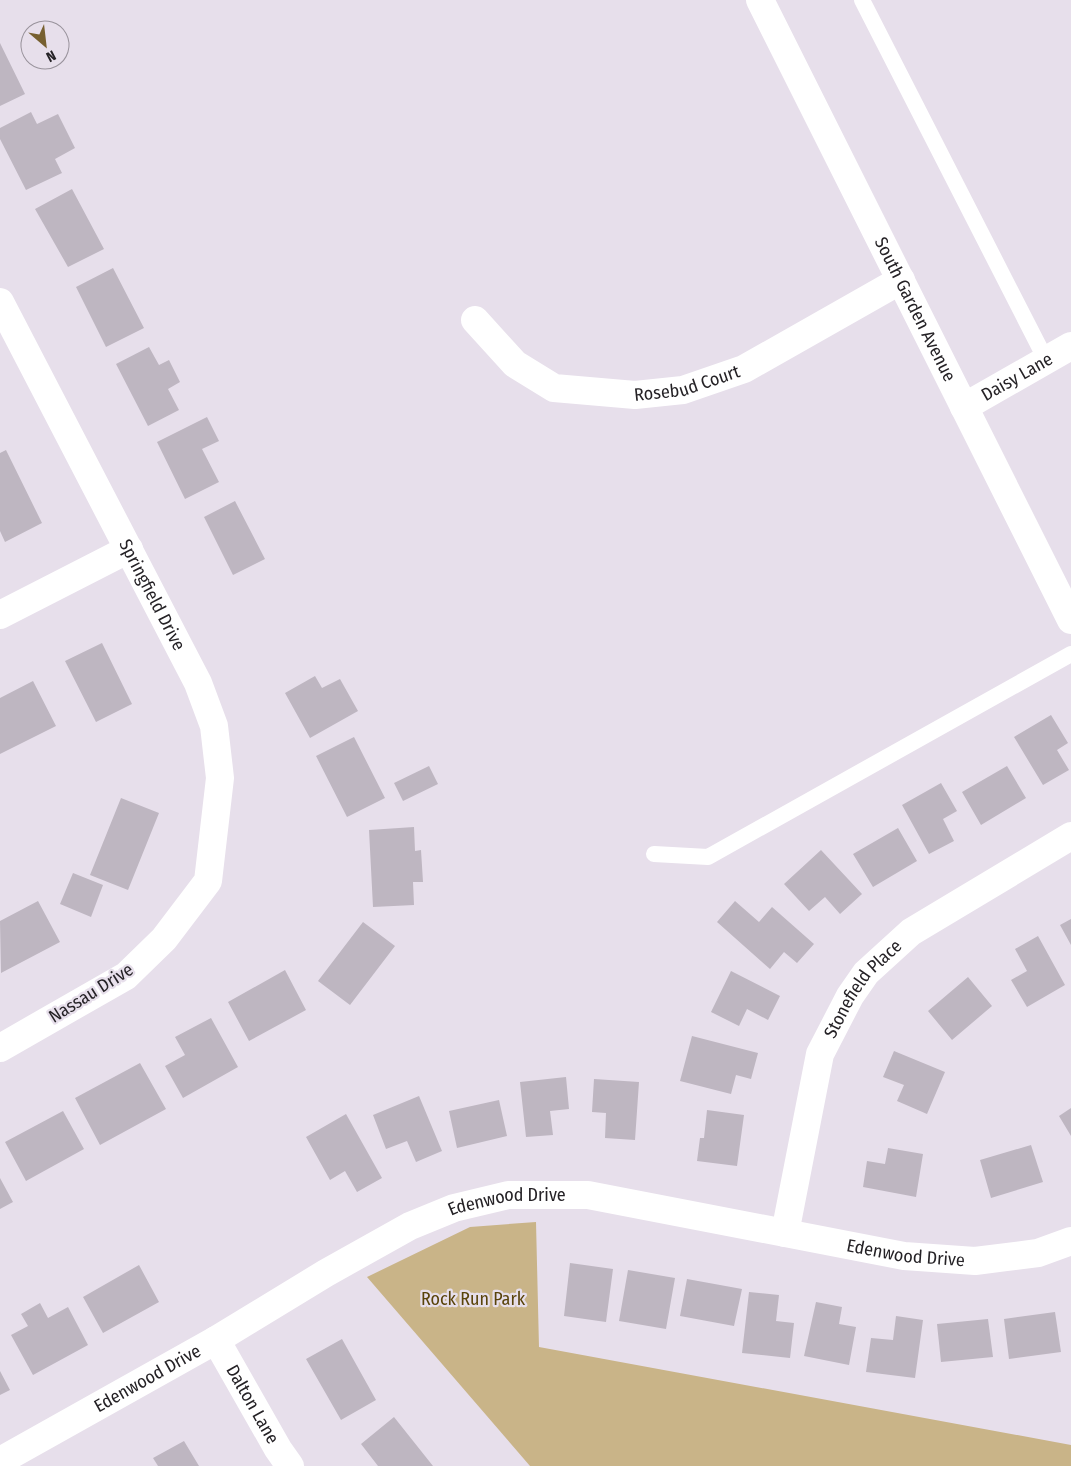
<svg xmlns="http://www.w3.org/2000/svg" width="1071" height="1466" font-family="'Fira Sans Condensed',sans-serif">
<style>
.green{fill:#c9b488}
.building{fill:#beb6c1}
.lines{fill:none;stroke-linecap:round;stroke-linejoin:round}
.service{stroke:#fff;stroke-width:16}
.minor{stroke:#fff;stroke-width:28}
.labels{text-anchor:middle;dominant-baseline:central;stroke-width:4.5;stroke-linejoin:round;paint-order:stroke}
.street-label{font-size:18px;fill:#252226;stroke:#e7dfeb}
.park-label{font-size:18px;fill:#59430a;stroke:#e7dfeb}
</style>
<rect width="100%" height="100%" fill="#e7dfeb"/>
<path class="green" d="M 536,1222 L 539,1347 L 1071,1445 L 1071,1466 L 530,1466 L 367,1277 L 470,1227 Z"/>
<path class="building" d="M 0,43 L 25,94 L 0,106 Z
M 31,112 L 37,124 L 58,114 L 75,148 L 55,159 L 62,173 L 26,190 L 0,139 L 0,128 Z
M 72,189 L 104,249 L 68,267 L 35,209 Z
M 113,268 L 144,328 L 106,347 L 76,287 Z
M 149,347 L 159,365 L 169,360 L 180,382 L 168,389 L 179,410 L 148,426 L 116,364 Z
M 207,417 L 219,441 L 202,449 L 219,482 L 185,499 L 157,442 Z
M 6,450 L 42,523 L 5,542 L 0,531 L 0,453 Z
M 235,501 L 265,559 L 233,575 L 204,517 Z
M 102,643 L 132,704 L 96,722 L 65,661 Z
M 315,676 L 322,688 L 340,679 L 358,711 L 310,738 L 285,693 Z
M 33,681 L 56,726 L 0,754 L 0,698 Z
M 1051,715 L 1068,743 L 1057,750 L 1069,770 L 1043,785 L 1014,737 Z
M 354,737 L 385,798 L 347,817 L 316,756 Z
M 429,766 L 438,784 L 403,801 L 394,783 Z
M 1007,766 L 1026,798 L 981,825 L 962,792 Z
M 941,783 L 957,811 L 943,819 L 954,841 L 929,854 L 902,805 Z
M 121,798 L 159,813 L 128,890 L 90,875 Z
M 414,827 L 415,851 L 421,850 L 423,882 L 413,882 L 414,905 L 373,907 L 369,830 Z
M 898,828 L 917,861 L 873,887 L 853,854 Z
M 821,850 L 862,894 L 840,914 L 825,897 L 809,911 L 784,884 Z
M 73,873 L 103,885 L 91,917 L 60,904 Z
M 38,901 L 60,942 L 1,973 L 0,921 Z
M 735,901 L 759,922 L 772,907 L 814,944 L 797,963 L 784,952 L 770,969 L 717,922 Z
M 1071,919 L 1071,945 L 1060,925 Z
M 363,922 L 395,946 L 350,1005 L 318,981 Z
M 1038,936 L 1065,985 L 1027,1007 L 1011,980 L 1027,971 L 1015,949 Z
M 285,970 L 306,1010 L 249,1041 L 228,1002 Z
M 731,971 L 780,996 L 768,1020 L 747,1009 L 739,1026 L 711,1012 Z
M 968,977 L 992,1006 L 952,1040 L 928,1011 Z
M 211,1018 L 238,1067 L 183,1098 L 165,1066 L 185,1055 L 175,1037 Z
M 692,1036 L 758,1053 L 751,1079 L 736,1075 L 731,1094 L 680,1081 Z
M 894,1051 L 945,1072 L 927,1114 L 897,1101 L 904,1085 L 883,1077 Z
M 140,1063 L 166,1109 L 100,1145 L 75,1098 Z
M 566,1077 L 569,1109 L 550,1111 L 553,1135 L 526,1137 L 520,1082 Z
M 594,1079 L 639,1082 L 635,1140 L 605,1138 L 606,1113 L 592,1112 Z
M 419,1096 L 442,1151 L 416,1162 L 407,1141 L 386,1149 L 373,1115 Z
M 499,1100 L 507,1136 L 457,1148 L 449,1111 Z
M 1071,1108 L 1071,1136 L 1059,1116 Z
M 707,1110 L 744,1115 L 737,1166 L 697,1161 L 700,1138 L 704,1138 Z
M 63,1111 L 84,1149 L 26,1181 L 5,1142 Z
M 346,1114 L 382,1178 L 357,1192 L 345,1171 L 330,1180 L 306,1137 Z
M 1031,1145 L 1043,1182 L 991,1198 L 980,1160 Z
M 888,1148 L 923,1154 L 916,1197 L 863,1187 L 867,1161 L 885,1164 Z
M 0,1178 L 13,1202 L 0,1209 Z
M 570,1263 L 613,1269 L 606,1322 L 564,1316 Z
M 139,1265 L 159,1302 L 103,1333 L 83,1297 Z
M 628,1270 L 675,1278 L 666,1329 L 619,1321 Z
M 687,1279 L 742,1289 L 734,1326 L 680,1316 Z
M 749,1292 L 779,1295 L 776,1321 L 794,1323 L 790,1358 L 742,1353 Z
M 816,1302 L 842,1307 L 839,1324 L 856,1327 L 849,1365 L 804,1356 Z
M 40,1303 L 48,1318 L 68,1307 L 88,1345 L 33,1375 L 11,1335 L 28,1326 L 21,1314 Z
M 1055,1312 L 1061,1352 L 1009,1359 L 1004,1319 Z
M 896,1316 L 923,1320 L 915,1378 L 866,1372 L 871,1338 L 893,1340 Z
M 988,1319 L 993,1357 L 941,1362 L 937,1324 Z
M 342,1339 L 376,1400 L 341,1420 L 306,1359 Z
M 0,1371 L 10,1390 L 0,1395 Z
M 394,1417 L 433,1466 L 378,1466 L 361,1444 Z
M 184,1441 L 199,1466 L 158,1466 L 153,1458 Z"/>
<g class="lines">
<path class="service" d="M 862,0 L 1046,360
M 654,854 L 708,857 L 1071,654"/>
<g class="minor">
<path id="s1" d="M 760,0 L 1071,620"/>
<path id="s2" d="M 0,302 L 198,683 L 214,726 L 220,778 L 208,881 L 164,939 L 126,976 L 0,1048"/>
<path id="s3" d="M 475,320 L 515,364 L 554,388 L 635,395 L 683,390 L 744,369 L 901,280"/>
<path id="s4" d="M 964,407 L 1071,346"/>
<path d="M 0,615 L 129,549"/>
<path id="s5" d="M 785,1233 L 820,1054 L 850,996 L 866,973 L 911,932 L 1071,836"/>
<path id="s6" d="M 216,1340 L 278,1449 L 290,1466"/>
<path id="s7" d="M 0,1461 L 216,1340 L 326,1273 L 410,1226 L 454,1208 L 508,1195 L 588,1195 L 904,1256 L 975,1261 L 1038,1253 L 1071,1241"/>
</g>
</g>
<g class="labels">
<g class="street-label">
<text stroke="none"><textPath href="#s1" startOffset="346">South Garden Avenue</textPath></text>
<text stroke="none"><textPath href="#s4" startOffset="61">Daisy Lane</textPath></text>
<text stroke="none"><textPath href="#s3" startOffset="240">Rosebud Court</textPath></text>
<text stroke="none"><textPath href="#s2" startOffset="330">Springfield Drive</textPath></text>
<text stroke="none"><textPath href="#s5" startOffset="261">Stonefield Place</textPath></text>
<text transform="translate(91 993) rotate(-32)">Nassau Drive</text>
<text stroke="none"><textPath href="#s7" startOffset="574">Edenwood Drive</textPath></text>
<text stroke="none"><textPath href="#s7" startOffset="979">Edenwood Drive</textPath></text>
<text stroke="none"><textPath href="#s7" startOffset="169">Edenwood Drive</textPath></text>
<text stroke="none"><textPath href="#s6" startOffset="74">Dalton Lane</textPath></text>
</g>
<g class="park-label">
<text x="473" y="1299">Rock Run Park</text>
</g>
</g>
<g transform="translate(45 45) rotate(152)"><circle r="24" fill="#e7dfeb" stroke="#99939c"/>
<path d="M0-4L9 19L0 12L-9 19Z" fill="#776030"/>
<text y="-8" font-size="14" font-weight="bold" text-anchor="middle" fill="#252226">N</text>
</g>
</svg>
